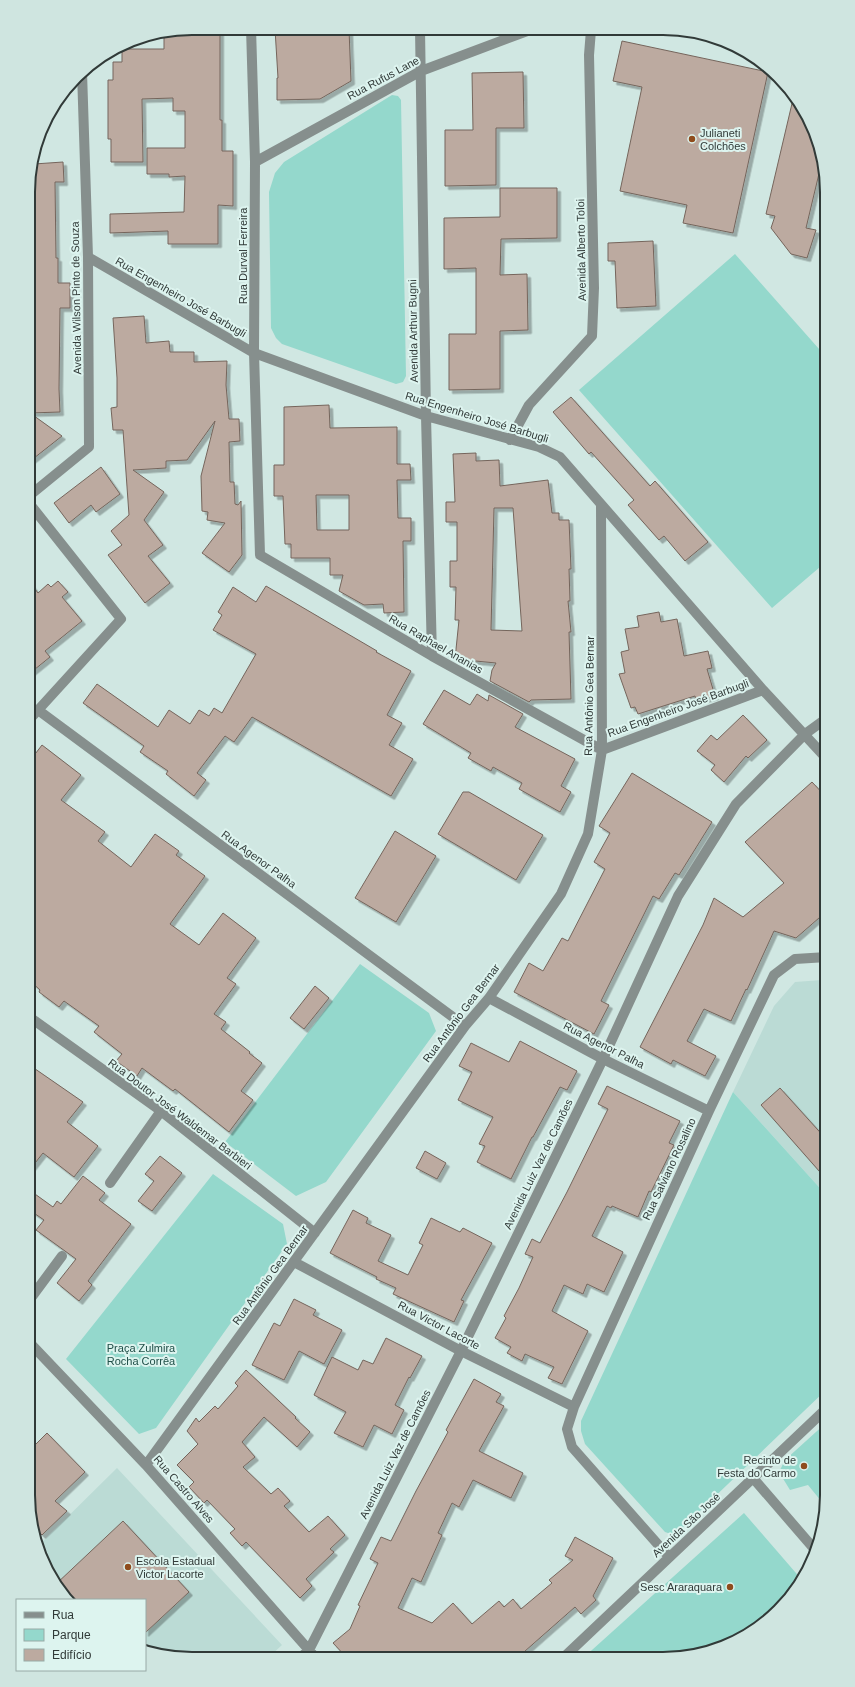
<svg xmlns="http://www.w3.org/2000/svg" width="855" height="1687" font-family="Arial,sans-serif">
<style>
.built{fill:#bbdbd5}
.green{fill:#94d8cc}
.building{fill:#bcaaa0;stroke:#75655c;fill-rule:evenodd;filter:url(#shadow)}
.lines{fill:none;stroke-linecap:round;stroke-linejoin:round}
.minor{stroke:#868f8d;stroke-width:10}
.poi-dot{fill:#8f4c1d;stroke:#ddf4ef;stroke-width:1.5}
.labels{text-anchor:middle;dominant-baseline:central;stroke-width:4;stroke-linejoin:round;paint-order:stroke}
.street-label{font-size:11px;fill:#313a38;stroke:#ddf4ef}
.poi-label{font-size:11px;fill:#313a38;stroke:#ddf4ef;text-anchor:start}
.park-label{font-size:11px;fill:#204f48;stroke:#ddf4ef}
.rim{fill:none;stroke:#313a38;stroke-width:2}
</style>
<defs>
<filter id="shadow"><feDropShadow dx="3.5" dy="3.5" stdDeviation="0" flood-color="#0004"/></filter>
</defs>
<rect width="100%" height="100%" fill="#d0e7e2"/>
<path class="built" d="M 822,980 L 827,982 L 827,1196 L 733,1092 L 774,1006 L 795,982 Z
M 117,1468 L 282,1645 L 268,1658 L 170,1658 L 145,1650 L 145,1600 L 68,1600 L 56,1586 L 37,1547 Z"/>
<path class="green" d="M 392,95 L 398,96 L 401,100 L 406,376 L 403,382 L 396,384 L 282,344 L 276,338 L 271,328 L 269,192 L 275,173 L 284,162 Z
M 735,254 L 827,358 L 827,561 L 772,608 L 579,390 Z
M 360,964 L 429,1013 L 436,1031 L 326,1182 L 296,1196 L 225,1142 Z
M 733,1092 L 827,1196 L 827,1389 L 679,1531 L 671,1534 L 665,1532 L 585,1444 L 581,1431 L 581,1421 Z
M 213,1174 L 283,1224 L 287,1244 L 156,1428 L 139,1434 L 66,1359 Z
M 827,1422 L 827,1506 L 826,1507 L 808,1485 L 790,1490 L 779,1472 L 785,1460 Z
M 744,1513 L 802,1580 L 793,1595 L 754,1631 L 715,1650 L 663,1659 L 582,1659 Z"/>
<path class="building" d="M 192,28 L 220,28 L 220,120 L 222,120 L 222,151 L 233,151 L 233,206 L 218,205 L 218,244 L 168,244 L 168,231 L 110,233 L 110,214 L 184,212 L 185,176 L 169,177 L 169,174 L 147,174 L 147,148 L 185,148 L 185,111 L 173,111 L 173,98 L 142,99 L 143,162 L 111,162 L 111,139 L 108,139 L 108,80 L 113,80 L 113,62 L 122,62 L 122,49 L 164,49 L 164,34 Z
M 275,29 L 349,29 L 351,81 L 320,99 L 277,100 L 277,78 L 278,78 Z
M 622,41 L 768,72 L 733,233 L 683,223 L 687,205 L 620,191 L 642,87 L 613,81 Z
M 523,72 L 524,128 L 496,128 L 496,185 L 445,186 L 445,130 L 473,130 L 472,73 Z
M 794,95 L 799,101 L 818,140 L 822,161 L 806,228 L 816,230 L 807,258 L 791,254 L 771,228 L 775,216 L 766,214 Z
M 63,162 L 64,182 L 55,182 L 56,258 L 58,258 L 58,283 L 70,283 L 70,308 L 60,308 L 59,389 L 60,412 L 30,413 L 62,436 L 29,462 L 29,192 L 35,192 L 34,164 Z
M 500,188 L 557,188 L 557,238 L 501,239 L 500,275 L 527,274 L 528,330 L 500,331 L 500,389 L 449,390 L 449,334 L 476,334 L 476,268 L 444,269 L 444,218 L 500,217 Z
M 653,241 L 656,306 L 617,308 L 615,261 L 608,261 L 608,243 Z
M 144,316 L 146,343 L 169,341 L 170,352 L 194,352 L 194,362 L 227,361 L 226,385 L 229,419 L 239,419 L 240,441 L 229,442 L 230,482 L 234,482 L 235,504 L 238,505 L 241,501 L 242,555 L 229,572 L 202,553 L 225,523 L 207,520 L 208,512 L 202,511 L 201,476 L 215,421 L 187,460 L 166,461 L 166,468 L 133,470 L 164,492 L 144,520 L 163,545 L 148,556 L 170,583 L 145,603 L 108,555 L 122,545 L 111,531 L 129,515 L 123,430 L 113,430 L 111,408 L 117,407 L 117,378 L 113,318 Z
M 571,397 L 650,486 L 655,481 L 708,542 L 685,561 L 664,536 L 659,540 L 628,505 L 634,500 L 591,452 L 589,454 L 553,412 Z
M 329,405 L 330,428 L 397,427 L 397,464 L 410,464 L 411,480 L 397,480 L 398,518 L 411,518 L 411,541 L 403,541 L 404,612 L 384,613 L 383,604 L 364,605 L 339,591 L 343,575 L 330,575 L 330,558 L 291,558 L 291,544 L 285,544 L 283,496 L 274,496 L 274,465 L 284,465 L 284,407 ZM 316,495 L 349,495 L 349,530 L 317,530 Z
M 476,453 L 476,461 L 499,460 L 500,486 L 548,480 L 552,513 L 559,513 L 559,520 L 569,520 L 571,569 L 569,569 L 570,601 L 568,601 L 571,632 L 569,632 L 571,699 L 531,700 L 529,702 L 490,681 L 492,670 L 496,663 L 455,659 L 459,620 L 455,620 L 456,587 L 450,587 L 450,561 L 457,561 L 457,522 L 446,522 L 446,502 L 455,502 L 453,454 ZM 494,508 L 513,508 L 522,631 L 491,630 Z
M 101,467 L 120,494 L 96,512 L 91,505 L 69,523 L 54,503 Z
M 29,581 L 38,593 L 48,584 L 51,587 L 58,581 L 68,592 L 62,597 L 82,621 L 45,651 L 50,657 L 29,674 Z
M 266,586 L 377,651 L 376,652 L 411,671 L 387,715 L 402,723 L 389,745 L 413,759 L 391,796 L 252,717 L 234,742 L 225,736 L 197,773 L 206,780 L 194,796 L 166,774 L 168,771 L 140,752 L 144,746 L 83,703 L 97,684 L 158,727 L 169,710 L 190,724 L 199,710 L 209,716 L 214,708 L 222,713 L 256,654 L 213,630 L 222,615 L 218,612 L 233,587 L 256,602 Z
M 659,612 L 661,622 L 677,619 L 684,656 L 708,651 L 712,668 L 707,669 L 715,696 L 696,701 L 695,696 L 638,714 L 635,707 L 631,708 L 619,674 L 625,673 L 621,652 L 629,650 L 625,629 L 639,627 L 637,616 Z
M 444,690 L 470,705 L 477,694 L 488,701 L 489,695 L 523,714 L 515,727 L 575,759 L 561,786 L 571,792 L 560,812 L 519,789 L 522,783 L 493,767 L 491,771 L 468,758 L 471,753 L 423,724 Z
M 743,715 L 767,740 L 748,758 L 746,756 L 724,782 L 711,770 L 715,765 L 697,751 L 711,735 L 717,740 Z
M 42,745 L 81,775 L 61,800 L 105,832 L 98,841 L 131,867 L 155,834 L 179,851 L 176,855 L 205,876 L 170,924 L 199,945 L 223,913 L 256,938 L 227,978 L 236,984 L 214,1014 L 226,1022 L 221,1029 L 250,1052 L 249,1053 L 262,1063 L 241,1091 L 253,1100 L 229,1132 L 175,1089 L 173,1091 L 142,1068 L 137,1076 L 116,1061 L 122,1054 L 94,1032 L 99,1026 L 64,1001 L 59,1007 L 39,992 L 40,990 L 29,980 L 29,762 Z
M 632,773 L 712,822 L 679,875 L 675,873 L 659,899 L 653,896 L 601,1001 L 609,1005 L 594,1034 L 514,992 L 529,963 L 543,971 L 562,938 L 568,941 L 605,869 L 594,862 L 610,833 L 599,826 Z
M 812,782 L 827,798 L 827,911 L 796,938 L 774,931 L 747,990 L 746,989 L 731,1021 L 704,1009 L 687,1041 L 716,1056 L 705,1076 L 673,1060 L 671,1064 L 640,1047 L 703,925 L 714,898 L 743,917 L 784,883 L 745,842 Z
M 463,792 L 469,792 L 543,835 L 516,880 L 438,834 Z
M 395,831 L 436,856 L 396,922 L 355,898 Z
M 315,986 L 329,998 L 304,1029 L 290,1018 Z
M 520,1041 L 577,1071 L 567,1090 L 560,1087 L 533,1137 L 532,1137 L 511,1179 L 477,1162 L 485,1146 L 479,1144 L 493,1117 L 458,1100 L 472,1072 L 459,1066 L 471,1043 L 509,1062 Z
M 28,1064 L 83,1102 L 67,1122 L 98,1146 L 74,1177 L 43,1153 L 28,1172 Z
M 607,1086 L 680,1121 L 669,1143 L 674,1145 L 651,1192 L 649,1191 L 638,1217 L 612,1206 L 611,1208 L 607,1206 L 592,1236 L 623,1252 L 604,1292 L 587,1284 L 583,1294 L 564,1285 L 552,1311 L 588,1331 L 562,1384 L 548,1378 L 554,1367 L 525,1354 L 522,1361 L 507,1353 L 511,1347 L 495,1338 L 506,1318 L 504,1316 L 519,1288 L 533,1257 L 525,1254 L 532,1239 L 540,1243 L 567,1192 L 608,1109 L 598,1104 Z
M 780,1088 L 827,1140 L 827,1180 L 761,1105 Z
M 425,1151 L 446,1163 L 437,1179 L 416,1168 Z
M 160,1156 L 182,1173 L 152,1211 L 138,1201 L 154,1181 L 145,1174 Z
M 83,1176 L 105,1193 L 99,1200 L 131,1224 L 88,1281 L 92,1285 L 79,1301 L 57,1283 L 76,1259 L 36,1230 L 44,1220 L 28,1209 L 28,1189 L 53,1207 L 57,1201 L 61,1204 Z
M 353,1210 L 368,1218 L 366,1223 L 391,1235 L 378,1261 L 408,1275 L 423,1245 L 419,1243 L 431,1218 L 460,1232 L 463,1228 L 492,1243 L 461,1300 L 464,1301 L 454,1322 L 393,1294 L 396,1288 L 376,1279 L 377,1277 L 330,1253 Z
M 294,1299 L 316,1310 L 313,1315 L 342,1330 L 324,1364 L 299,1351 L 284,1380 L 252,1365 L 274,1323 L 280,1326 Z
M 386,1338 L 422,1356 L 410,1378 L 409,1377 L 395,1405 L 404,1410 L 392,1434 L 374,1425 L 363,1447 L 334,1433 L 346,1412 L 314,1395 L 332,1357 L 358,1370 L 363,1360 L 373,1364 Z
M 246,1370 L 296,1417 L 295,1418 L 310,1432 L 297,1447 L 264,1417 L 242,1442 L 255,1457 L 243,1467 L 271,1494 L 278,1488 L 290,1501 L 284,1506 L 309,1532 L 328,1516 L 345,1535 L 330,1549 L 334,1552 L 306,1579 L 312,1586 L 300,1598 L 246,1542 L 242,1546 L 230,1533 L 235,1529 L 207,1500 L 204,1503 L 189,1487 L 194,1482 L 177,1465 L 198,1444 L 187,1431 L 196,1418 L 199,1422 L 215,1406 L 218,1409 L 238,1386 L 235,1383 Z
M 474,1379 L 501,1394 L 496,1402 L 504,1406 L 479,1451 L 523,1473 L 511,1498 L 473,1480 L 459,1507 L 452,1503 L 438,1533 L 442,1535 L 421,1582 L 412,1578 L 398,1608 L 432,1623 L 453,1603 L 472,1624 L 499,1601 L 504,1607 L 513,1599 L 521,1609 L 552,1583 L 549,1580 L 573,1560 L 565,1556 L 575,1537 L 613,1558 L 593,1596 L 596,1600 L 581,1614 L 575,1607 L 516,1659 L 347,1658 L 333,1643 L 350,1629 L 360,1606 L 358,1605 L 378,1563 L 370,1559 L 381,1537 L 391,1541 L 416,1491 L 448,1432 L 446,1430 Z
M 47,1433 L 85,1472 L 55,1501 L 67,1511 L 42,1535 L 33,1526 L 28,1495 L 28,1452 Z
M 123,1521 L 189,1592 L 145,1633 L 145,1600 L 68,1600 L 55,1585 Z"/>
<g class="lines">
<path class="minor" d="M 251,28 L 255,162 L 254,353 L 260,555 L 432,656 L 602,750 L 763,690
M 420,29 L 426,416 L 432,656
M 255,162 L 421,71 L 530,30
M 88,257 L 254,353 L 426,416 L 539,447 L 560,457 L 763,690 L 827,759
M 827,270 L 825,268 L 827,260
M 510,440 L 529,405 L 592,336 L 594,288 L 589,55 L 591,30
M 29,496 L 89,447 L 88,257 L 82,72
M 38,710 L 465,1026
M 29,720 L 121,619 L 29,503
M 489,998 L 603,1059 L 709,1111
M 28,1016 L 161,1111 L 315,1233
M 110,1183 L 161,1111
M 294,1262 L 461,1351 L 574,1407
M 28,1302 L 62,1256
M 28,1341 L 146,1465 L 316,1658
M 146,1465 L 465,1026 L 489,998 L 561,894 L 588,834 L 602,750 L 601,505
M 753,1478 L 816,1551
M 669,1557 L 572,1447 L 567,1429 L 574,1407 L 709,1111 L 774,975 L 795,959 L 827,957
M 300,1658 L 309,1650 L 461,1351 L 603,1059 L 678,896 L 736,804 L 805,734 L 827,718
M 562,1659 L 827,1408"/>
</g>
<g class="poi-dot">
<circle cx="692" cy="139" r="4"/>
<circle cx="804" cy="1466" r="4"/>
<circle cx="128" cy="1567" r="4"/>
<circle cx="730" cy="1587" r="4"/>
</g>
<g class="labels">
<g class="street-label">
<text transform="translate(383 78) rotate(-28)">Rua Rufus Lane</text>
<text transform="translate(581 250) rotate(-91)">Avenida Alberto Toloi</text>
<text transform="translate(243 256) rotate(-90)">Rua Durval Ferreira</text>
<text transform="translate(181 297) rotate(30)">Rua Engenheiro José Barbugli</text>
<text transform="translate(76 298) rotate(-91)">Avenida Wilson Pinto de Souza</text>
<text transform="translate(413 331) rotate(-91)">Avenida Arthur Bugni</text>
<text transform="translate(477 417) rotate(17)">Rua Engenheiro José Barbugli</text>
<text transform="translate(436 644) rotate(30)">Rua Raphael Ananias</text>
<text transform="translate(589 696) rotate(-89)">Rua Antônio Gea Bernar</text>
<text transform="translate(678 708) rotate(-20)">Rua Engenheiro José Barbugli</text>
<text transform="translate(259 859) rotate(36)">Rua Agenor Palha</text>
<text transform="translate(461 1013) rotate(-53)">Rua Antônio Gea Bernar</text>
<text transform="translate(604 1045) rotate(27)">Rua Agenor Palha</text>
<text transform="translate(180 1114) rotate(37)">Rua Doutor José Waldemar Barbieri</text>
<text transform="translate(538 1164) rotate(-64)">Avenida Luiz Vaz de Camões</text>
<text transform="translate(669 1169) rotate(-65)">Rua Salviano Rosalino</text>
<text transform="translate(270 1275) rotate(-54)">Rua Antônio Gea Bernar</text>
<text transform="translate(439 1325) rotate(28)">Rua Victor Lacorte</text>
<text transform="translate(395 1454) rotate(-63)">Avenida Luiz Vaz de Camões</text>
<text transform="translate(184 1489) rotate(49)">Rua Castro Alves</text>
<text transform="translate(686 1525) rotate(-43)">Avenida São José</text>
</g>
<g class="poi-label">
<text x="700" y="133">Julianeti<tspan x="700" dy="13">Colchões</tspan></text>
<text x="796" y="1460" text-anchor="end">Recinto de<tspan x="796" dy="13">Festa do Carmo</tspan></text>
<text x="136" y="1561">Escola Estadual<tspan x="136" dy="13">Victor Lacorte</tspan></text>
<text x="722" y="1587" text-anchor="end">Sesc Araraquara</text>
</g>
<g class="park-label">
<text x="141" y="1348">Praça Zulmira<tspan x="141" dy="13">Rocha Corrêa</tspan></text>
</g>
</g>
<path d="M0 0H855V1687H0ZM192 35H663A157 157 0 0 1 820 192V1495A157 157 0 0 1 663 1652H192A157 157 0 0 1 35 1495V192A157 157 0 0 1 192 35Z" fill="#cfe5e0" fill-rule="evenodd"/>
<path class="rim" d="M192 35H663A157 157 0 0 1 820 192V1495A157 157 0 0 1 663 1652H192A157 157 0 0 1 35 1495V192A157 157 0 0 1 192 35Z"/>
<rect x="16" y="1599" width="130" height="72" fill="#ddf4ef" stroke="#98aaa6"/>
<rect x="24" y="1612" width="20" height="6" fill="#868f8d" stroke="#98aaa6"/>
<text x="52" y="1619" font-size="12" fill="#313a38">Rua</text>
<rect x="24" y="1629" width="20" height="12" fill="#94d8cc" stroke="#98aaa6"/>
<text x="52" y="1639" font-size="12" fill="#313a38">Parque</text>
<rect x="24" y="1649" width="20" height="12" fill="#bcaaa0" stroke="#98aaa6"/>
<text x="52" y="1659" font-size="12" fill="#313a38">Edifício</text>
</svg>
